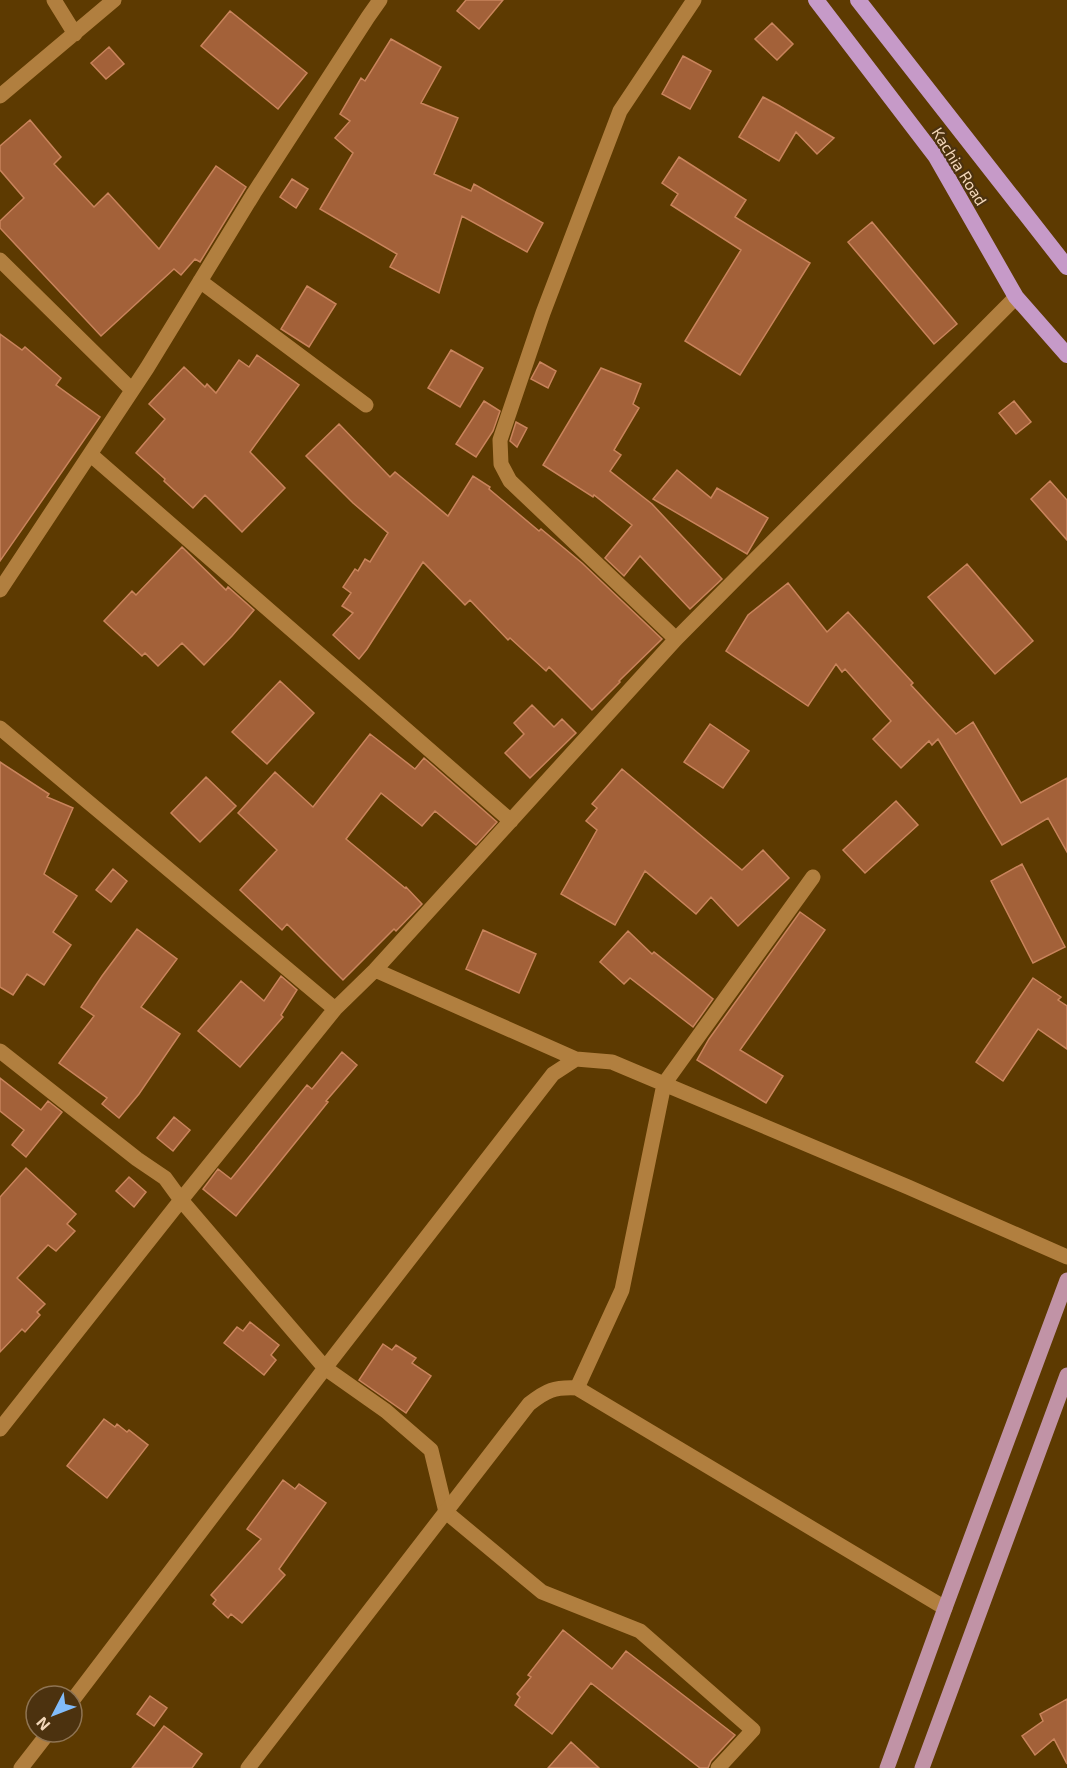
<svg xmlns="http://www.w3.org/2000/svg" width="1067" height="1768" font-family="'Exo 2',sans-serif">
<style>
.building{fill:#a36139;stroke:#c9845c;stroke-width:1.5}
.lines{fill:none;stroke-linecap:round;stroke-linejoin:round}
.minor{stroke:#b17f3f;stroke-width:15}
.tertiary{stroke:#b17f3f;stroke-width:15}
.primary{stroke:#c193a6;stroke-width:15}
.trunk{stroke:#c69ac8;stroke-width:16}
.labels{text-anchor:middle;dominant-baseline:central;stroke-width:4.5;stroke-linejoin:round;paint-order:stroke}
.street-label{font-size:16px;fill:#f3d7b9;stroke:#4c320f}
</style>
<rect width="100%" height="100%" fill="#5d3a01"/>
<path class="building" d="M 466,0 L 503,0 L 479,29 L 457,11 Z
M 230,11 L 307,73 L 278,109 L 201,46 Z
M 772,23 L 793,44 L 777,60 L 755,39 Z
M 391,39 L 441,67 L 421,103 L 458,118 L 434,174 L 471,191 L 474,184 L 543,223 L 527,252 L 462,216 L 439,293 L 390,267 L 397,254 L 320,209 L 353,153 L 335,138 L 350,121 L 340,114 L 361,78 L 365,81 Z
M 109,47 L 124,64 L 106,79 L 91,63 Z
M 683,56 L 711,71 L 690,109 L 662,94 Z
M 763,97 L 778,105 L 834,138 L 817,154 L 796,132 L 779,161 L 739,137 Z
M 30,120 L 61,157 L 54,164 L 94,207 L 108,193 L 159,249 L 216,166 L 246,187 L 200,262 L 195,259 L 181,275 L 174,269 L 101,336 L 0,228 L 0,221 L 24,198 L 0,170 L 0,146 Z
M 679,157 L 746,200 L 735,217 L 810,263 L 740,375 L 685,341 L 741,250 L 671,205 L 678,194 L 662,183 Z
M 292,179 L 308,189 L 296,208 L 280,197 Z
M 872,222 L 957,324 L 934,344 L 848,242 Z
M 307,286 L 336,304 L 309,347 L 281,329 Z
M 0,334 L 22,350 L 25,347 L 61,378 L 56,385 L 100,417 L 0,561 Z
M 451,350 L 483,368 L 460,407 L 428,388 Z
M 257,355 L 299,385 L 250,452 L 285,488 L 242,532 L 205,495 L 193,508 L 164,481 L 165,479 L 136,453 L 165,419 L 149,404 L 184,367 L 205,387 L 207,384 L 216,393 L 239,360 L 249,367 Z
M 540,362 L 556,371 L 548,388 L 531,379 Z
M 601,368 L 641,384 L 633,404 L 639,408 L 614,450 L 621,455 L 610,471 L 652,504 L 722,579 L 690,609 L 640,556 L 624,576 L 605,558 L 632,525 L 594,495 L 593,497 L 543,465 Z
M 484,401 L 500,411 L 493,431 L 476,457 L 456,444 Z
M 1014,401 L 1031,422 L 1016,434 L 999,413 Z
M 516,422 L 527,428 L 517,447 L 510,441 Z
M 339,424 L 390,477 L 395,472 L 448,516 L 473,476 L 490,487 L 489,489 L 539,531 L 541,529 L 582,563 L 662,639 L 619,681 L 620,682 L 592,710 L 549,667 L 546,671 L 510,638 L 508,640 L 470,600 L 465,605 L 423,562 L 367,649 L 359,659 L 333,635 L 353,613 L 342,606 L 351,593 L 343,587 L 355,569 L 358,571 L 365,559 L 370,562 L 388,533 L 353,503 L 306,456 Z
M 677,470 L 711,498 L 717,488 L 768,518 L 747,554 L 653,499 Z
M 1050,481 L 1067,500 L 1067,540 L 1031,499 Z
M 182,547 L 226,590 L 228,587 L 254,610 L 232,636 L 204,665 L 182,643 L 158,666 L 145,653 L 142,656 L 104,621 L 132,591 L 136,595 Z
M 967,564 L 1033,641 L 995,674 L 928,597 Z
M 788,583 L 827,632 L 848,612 L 913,683 L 911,685 L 956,734 L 973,722 L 1021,803 L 1067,778 L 1067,852 L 1048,818 L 1002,845 L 938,739 L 932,745 L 929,741 L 901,768 L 873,739 L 891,721 L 845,669 L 842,672 L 836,664 L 808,706 L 726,651 L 748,615 Z
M 280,681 L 314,713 L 267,764 L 232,732 Z
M 532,705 L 554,727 L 562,719 L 576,733 L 530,778 L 505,753 L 524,734 L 514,723 Z
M 710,724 L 749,751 L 723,788 L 684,762 Z
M 370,734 L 415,769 L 424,758 L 497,822 L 476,845 L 435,811 L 422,826 L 381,793 L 346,839 L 405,888 L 406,887 L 422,904 L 396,931 L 394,929 L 343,980 L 287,924 L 282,930 L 240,890 L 277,850 L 238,813 L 275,772 L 313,807 Z
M 0,762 L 49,794 L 47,797 L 73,808 L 44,874 L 77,896 L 53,932 L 71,945 L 44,985 L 27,974 L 13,995 L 0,987 Z
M 622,769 L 742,870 L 763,850 L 789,878 L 738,926 L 711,897 L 696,914 L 645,871 L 615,925 L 561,894 L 597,830 L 586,821 L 597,808 L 592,804 Z
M 206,777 L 236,806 L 200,842 L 171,813 Z
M 896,801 L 918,825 L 865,873 L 843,850 Z
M 1022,864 L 1065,947 L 1033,963 L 991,881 Z
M 113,869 L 127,881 L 111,902 L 96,890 Z
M 800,912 L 825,930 L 740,1050 L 783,1076 L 766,1103 L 697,1060 L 709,1039 Z
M 137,929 L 177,959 L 141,1007 L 180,1034 L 139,1094 L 119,1118 L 102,1104 L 107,1098 L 59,1063 L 94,1016 L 81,1007 L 102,976 Z
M 483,930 L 536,954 L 519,993 L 466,969 Z
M 628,931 L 652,954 L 654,952 L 713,999 L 693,1027 L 630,978 L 624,984 L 600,962 Z
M 281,976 L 297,990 L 281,1015 L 283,1017 L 240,1067 L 198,1031 L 241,981 L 264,1001 Z
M 1033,978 L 1061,997 L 1058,1000 L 1067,1006 L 1067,1049 L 1038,1029 L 1003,1081 L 976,1062 Z
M 342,1052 L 357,1065 L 326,1101 L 328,1102 L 236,1216 L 203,1189 L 218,1169 L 231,1179 L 307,1085 L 312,1089 Z
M 0,1078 L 41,1110 L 48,1101 L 62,1112 L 26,1157 L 12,1145 L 24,1130 L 0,1111 Z
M 174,1117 L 190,1130 L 173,1151 L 157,1138 Z
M 26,1168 L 76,1214 L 67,1224 L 75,1231 L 56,1251 L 48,1245 L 17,1278 L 45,1304 L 37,1312 L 40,1315 L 25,1332 L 22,1329 L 0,1352 L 0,1197 Z
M 129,1177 L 146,1192 L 134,1207 L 116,1191 Z
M 250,1322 L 279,1345 L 271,1355 L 276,1360 L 264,1375 L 224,1343 L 237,1327 L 243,1331 Z
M 383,1344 L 392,1350 L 396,1345 L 416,1358 L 412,1363 L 431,1376 L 406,1413 L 359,1380 Z
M 104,1419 L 115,1427 L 117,1424 L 127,1432 L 129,1430 L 148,1445 L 107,1498 L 67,1466 Z
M 283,1480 L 295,1489 L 299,1484 L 326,1503 L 279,1569 L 285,1575 L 242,1623 L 231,1614 L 228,1618 L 213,1604 L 216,1600 L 211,1595 L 261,1539 L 247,1529 Z
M 563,1630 L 612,1669 L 626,1651 L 735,1735 L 711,1761 L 708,1768 L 700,1768 L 591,1683 L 552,1734 L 515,1705 L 520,1697 L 517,1694 L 531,1677 L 528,1675 Z
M 150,1696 L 167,1708 L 154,1726 L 137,1714 Z
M 1067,1699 L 1067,1764 L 1054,1739 L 1035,1755 L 1022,1736 L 1043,1721 L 1040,1714 Z
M 164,1726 L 202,1754 L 192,1768 L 132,1768 Z
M 571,1742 L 599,1768 L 548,1768 Z"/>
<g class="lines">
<path class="minor" d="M 54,0 L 75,34
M 0,96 L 114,0
M 0,260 L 132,390
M 200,281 L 366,405
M 90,454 L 511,821
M 0,590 L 147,368 L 254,193 L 368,17 L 380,0
M 676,639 L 510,481 L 501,464 L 500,440 L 543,313 L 620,111 L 694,0
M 0,728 L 335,1009
M 375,970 L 576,1059
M 0,1051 L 137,1159 L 165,1178 L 181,1200 L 325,1368 L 386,1411 L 431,1450 L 446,1512 L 542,1592 L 640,1631 L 753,1730 L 718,1768
M 577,1388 L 622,1290 L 664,1084 L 813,877
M 0,1429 L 181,1200 L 335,1009 L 375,970 L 676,639 L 1016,297
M 72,1701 L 325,1368 L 553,1074 L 576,1059 L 612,1062 L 908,1187 L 1067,1257
M 21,1768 L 49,1732"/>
<path class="tertiary" d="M 248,1768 L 529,1404 C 547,1390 554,1387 577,1388 L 945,1608"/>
<path class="primary" d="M 887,1768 L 945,1608 L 1067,1280
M 922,1768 L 1067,1375"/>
<path class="trunk" d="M 816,0 L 936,157 L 1016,297 L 1067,355
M 858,0 L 1067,267"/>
</g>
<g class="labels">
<g class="street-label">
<text transform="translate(960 166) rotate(58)">Kachia Road</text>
</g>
</g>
<g transform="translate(54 1714) rotate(228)"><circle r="28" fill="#4c320f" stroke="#8f7453" stroke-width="1.5"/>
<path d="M0-4.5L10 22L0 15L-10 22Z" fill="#82bcfa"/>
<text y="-9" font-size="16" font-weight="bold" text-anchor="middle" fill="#f3d7b9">N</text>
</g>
</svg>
